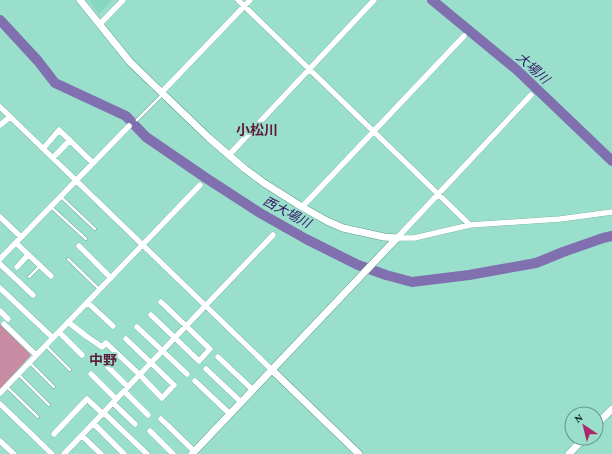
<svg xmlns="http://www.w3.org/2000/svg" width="612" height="454" font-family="'Crimson Pro','Noto Sans JP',serif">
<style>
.built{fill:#87d6c0}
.green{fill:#c78ba2}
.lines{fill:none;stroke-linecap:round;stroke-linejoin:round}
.river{stroke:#8070b0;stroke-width:10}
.service-casing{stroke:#5ca08e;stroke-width:3.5}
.minor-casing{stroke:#5ca08e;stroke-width:6}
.tertiary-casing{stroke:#5ca08e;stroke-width:8}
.service{stroke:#fff;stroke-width:2.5}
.minor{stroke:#fff;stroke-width:5.5}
.tertiary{stroke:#fff;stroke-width:7}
.labels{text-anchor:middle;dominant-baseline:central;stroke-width:3.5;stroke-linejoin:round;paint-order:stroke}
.water-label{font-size:13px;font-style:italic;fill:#331463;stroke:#9adfcc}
.quarter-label{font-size:14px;font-weight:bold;fill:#5e1d3b;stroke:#9adfcc}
</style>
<rect width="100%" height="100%" fill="#9adfcc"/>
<path class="built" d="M 89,0 L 112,0 L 99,14 Z"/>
<path class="green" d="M 0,324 L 31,355 L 0,389 Z"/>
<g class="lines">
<path class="river" d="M 432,0 L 517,70 L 612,161
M 0,20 L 38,61 L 55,83 L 126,116 L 146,137 L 206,178 L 260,213 L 306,239 L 358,265 L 386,275 L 412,282 L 469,275 L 536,263 L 563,252 L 603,238 L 612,236"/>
<defs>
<path id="service" d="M 137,120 L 162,95
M 61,197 L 95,229
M 51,207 L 86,239
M 68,259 L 99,289
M 29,277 L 40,266
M 46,346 L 70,370
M 30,363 L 54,387
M 19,375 L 49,405
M 7,387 L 38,417"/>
<path id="minor" d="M 238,0 L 470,225
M 100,24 L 123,0
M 162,92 L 250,0
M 0,107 L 272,370
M 0,125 L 10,117
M 43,149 L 59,130 L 93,163
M 229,155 L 374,0
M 53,158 L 70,140
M 302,207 L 464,36
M 0,217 L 21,237
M 397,238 L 414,238 L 470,225 L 560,219 L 612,212
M 397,238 L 531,95
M 16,243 L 51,276
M 79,246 L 111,278
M 0,259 L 129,126
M 0,264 L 33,295
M 17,267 L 28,255
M 0,288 L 53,338
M 87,302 L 113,326
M 0,311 L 8,319
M 151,315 L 199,361 L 210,349 L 161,302
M 68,322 L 86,336 L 102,347 L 106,343 L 140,375 L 162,398 L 174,385 L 126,339
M 4,324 L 36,355
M 137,327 L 187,374
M 59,332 L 82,355
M 218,357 L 253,390
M 107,366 L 128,387
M 206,369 L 241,402
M 91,374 L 116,399
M 195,381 L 230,414
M 124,391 L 148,415
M 0,393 L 200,185
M 113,403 L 135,424
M 0,404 L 52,454
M 104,413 L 147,454
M 161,419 L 194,451
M 94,424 L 124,454
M 150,431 L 173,454
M 54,434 L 87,399 L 103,414
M 82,436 L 101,454
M 0,441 L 14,454
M 64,454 L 273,235"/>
<path id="tertiary" d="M 80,0 L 130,62 L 209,138 L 245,169 L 264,183 L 302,207 L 327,221 L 343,228 L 384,237 L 397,238
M 272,370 L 359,454
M 596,425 L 612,409
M 192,454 L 397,238
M 569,454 L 584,438"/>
</defs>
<use href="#service" class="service-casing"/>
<use href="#minor" class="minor-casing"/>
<use href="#tertiary" class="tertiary-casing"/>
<use href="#service" class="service"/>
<use href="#minor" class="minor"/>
<use href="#tertiary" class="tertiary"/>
</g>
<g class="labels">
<g class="water-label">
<text transform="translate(533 68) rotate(42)">大場川</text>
<text transform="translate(287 212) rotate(28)">西大場川</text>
</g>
<g class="quarter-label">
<text x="257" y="130">小松川</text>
<text x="103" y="360">中野</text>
</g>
</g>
<g transform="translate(584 426) rotate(325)"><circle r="19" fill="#9adfcc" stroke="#63988a"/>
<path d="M0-3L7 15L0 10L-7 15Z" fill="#ae276b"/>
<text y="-6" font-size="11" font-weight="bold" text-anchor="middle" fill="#112e26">N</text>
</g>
</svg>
